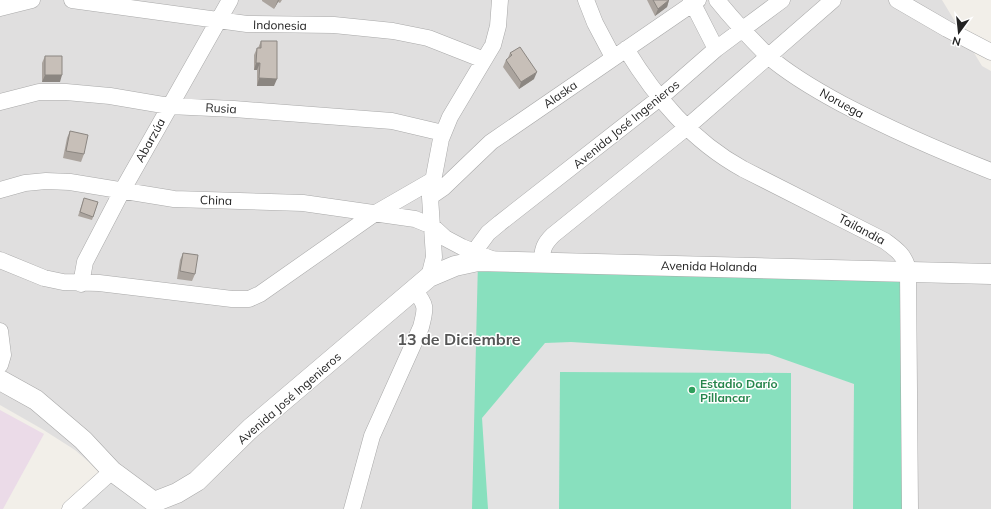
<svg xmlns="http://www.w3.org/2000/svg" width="991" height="509" font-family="Mulish,sans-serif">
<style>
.residential{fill:#e0dfdf}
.industrial{fill:#ebdbe8}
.pitch{fill:#88e0be}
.parking{fill:#e2e2e2}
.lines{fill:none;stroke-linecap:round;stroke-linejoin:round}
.minor-casing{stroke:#a9a9a9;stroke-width:17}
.tertiary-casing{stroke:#a9a9a9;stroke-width:21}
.minor{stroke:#fff;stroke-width:16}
.tertiary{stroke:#fff;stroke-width:20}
.wall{fill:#aba49e}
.shaded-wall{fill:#8b8681}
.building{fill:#c7bfb8;stroke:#8b8681}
.leisure-dot{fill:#2e9e5b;stroke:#fff;stroke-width:1.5}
.labels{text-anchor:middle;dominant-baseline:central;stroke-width:3;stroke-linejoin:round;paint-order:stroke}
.street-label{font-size:12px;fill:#222;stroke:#fff}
.leisure-label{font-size:12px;font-weight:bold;fill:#27864d;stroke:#fff;text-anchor:start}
.district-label{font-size:16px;font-weight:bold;fill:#555;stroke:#fff}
</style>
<rect width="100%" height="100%" fill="#f2efe9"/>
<path class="residential" d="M 0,0 L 942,0 L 982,66 L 991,71 L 991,509 L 143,509 L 75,450 L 42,429 L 0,405 Z"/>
<path class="industrial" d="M 0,410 L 44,434 L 3,509 L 0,509 Z"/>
<path class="pitch" d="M 478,261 L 908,271 L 910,509 L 472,509 Z"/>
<path class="parking" d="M 571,342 L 769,354 L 854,384 L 853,509 L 791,509 L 791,373 L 560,372 L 559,509 L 488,509 L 482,418 L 545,343 Z
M 112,471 L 154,502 L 143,509 L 70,509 Z"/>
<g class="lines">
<defs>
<path id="minor" d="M 72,0 L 247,24 L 334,25 L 393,31 L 428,38 L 484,60
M 586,0 L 595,23 L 613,57
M 691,0 L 716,49
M 717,0 C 733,20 750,38 768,56 C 790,75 816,90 842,104 C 890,129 940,151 991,171
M 897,0 L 947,29 L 991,52
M 0,8 L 32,0
M 626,49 C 656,98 692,141 743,169 L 885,241 C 896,249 906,256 908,271 L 910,509
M 0,102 L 39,92 L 66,92 L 110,96 L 169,106 L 234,109 L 392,121 L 443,133
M 0,190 L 25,183 L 46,181 L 70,182 L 174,199 L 303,203 L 415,219 L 432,226 L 445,238 L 462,247 L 494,260
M 430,197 L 443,188 L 491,142 L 698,0
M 474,252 L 488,233 L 500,223 L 661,97 L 716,49 L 782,0
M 0,260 L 44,278 L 63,282 L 99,283 L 232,299 L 249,299 L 260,294 L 374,214 L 433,180
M 542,262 C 542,249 544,244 553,235 L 686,128 L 833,0
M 429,277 L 434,257 L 430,197 L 441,139 L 450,117 L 493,45 L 498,26 L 500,0
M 81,284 L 85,262 L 122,191 L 230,0
M 0,331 L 3,355 L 0,365
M 70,509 L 112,471
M 352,509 L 372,436 L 421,327 C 426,308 427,305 414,290"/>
<path id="tertiary" d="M 0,380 L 36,400 L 83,440 L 112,471 L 154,502 L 177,493 L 197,481 L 251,428 L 429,277 L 455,266 L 478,261 L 991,274"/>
</defs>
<use href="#minor" class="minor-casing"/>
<use href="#tertiary" class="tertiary-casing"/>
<use href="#minor" class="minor"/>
<use href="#tertiary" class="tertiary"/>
</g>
<path class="wall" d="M 262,0 L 282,0 L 280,3 L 278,2 L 274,9 L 262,1 Z
M 647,0 L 669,0 L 667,7 L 655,16 Z
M 261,41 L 274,86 L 257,86 L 257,70 L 254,70 L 254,55 L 257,48 L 258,48 Z
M 510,53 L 534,79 L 519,89 L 503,67 L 506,60 L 508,58 Z
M 45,56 L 60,82 L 42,82 L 42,63 Z
M 70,131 L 84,154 L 81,162 L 63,158 L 67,138 Z
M 83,201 L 98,202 L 92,220 L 78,216 Z
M 183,253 L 195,274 L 192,281 L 177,279 L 180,260 Z"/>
<path class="shaded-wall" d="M 278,0 L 279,0 L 278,2 L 274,9 Z
M 669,0 L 667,7 L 655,16 L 658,9 Z
M 256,63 L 260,63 L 257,70 L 254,70 Z
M 537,72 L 534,79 L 519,89 L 521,82 Z
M 45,75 L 62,75 L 60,82 L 42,82 Z
M 259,78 L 277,79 L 274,86 L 257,86 Z"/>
<path class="building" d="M 653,0 L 669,0 L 658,9 Z
M 261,41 L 277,41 L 277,79 L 259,78 L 260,63 L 256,63 L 257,48 L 261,48 Z
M 520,47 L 537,72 L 521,82 L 506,60 L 512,55 L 510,53 Z
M 45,56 L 62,56 L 62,75 L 45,75 Z
M 70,131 L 88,135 L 84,154 L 66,151 Z
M 84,198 L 98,202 L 93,217 L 80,212 Z
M 183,253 L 198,255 L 195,274 L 180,271 Z"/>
<circle class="leisure-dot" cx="692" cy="390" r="4"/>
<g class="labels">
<g class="street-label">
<text transform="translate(280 25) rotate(1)">Indonesia</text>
<text transform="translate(560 94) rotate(-35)">Alaska</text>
<text transform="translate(842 103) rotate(29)">Noruega</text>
<text transform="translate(221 108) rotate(3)">Rusia</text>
<text transform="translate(626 124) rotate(-39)">Avenida José Ingenieros</text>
<text transform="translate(150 140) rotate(-61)">Abarzúa</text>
<text transform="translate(216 200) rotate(2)">China</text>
<text transform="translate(862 229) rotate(28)">Tailandia</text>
<text transform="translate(709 266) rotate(1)">Avenida Holanda</text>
<text transform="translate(289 398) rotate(-41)">Avenida José Ingenieros</text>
</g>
<g class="leisure-label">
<text x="700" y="383">Estadio Darío<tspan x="700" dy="14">Pillancar</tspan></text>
</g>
<g class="district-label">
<text x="459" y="339">13 de Diciembre</text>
</g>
</g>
<g transform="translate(959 32) rotate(195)" stroke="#ffffff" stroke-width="3" paint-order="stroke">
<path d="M0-3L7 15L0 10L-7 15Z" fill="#222222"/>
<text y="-6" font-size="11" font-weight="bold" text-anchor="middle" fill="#222222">N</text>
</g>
</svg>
